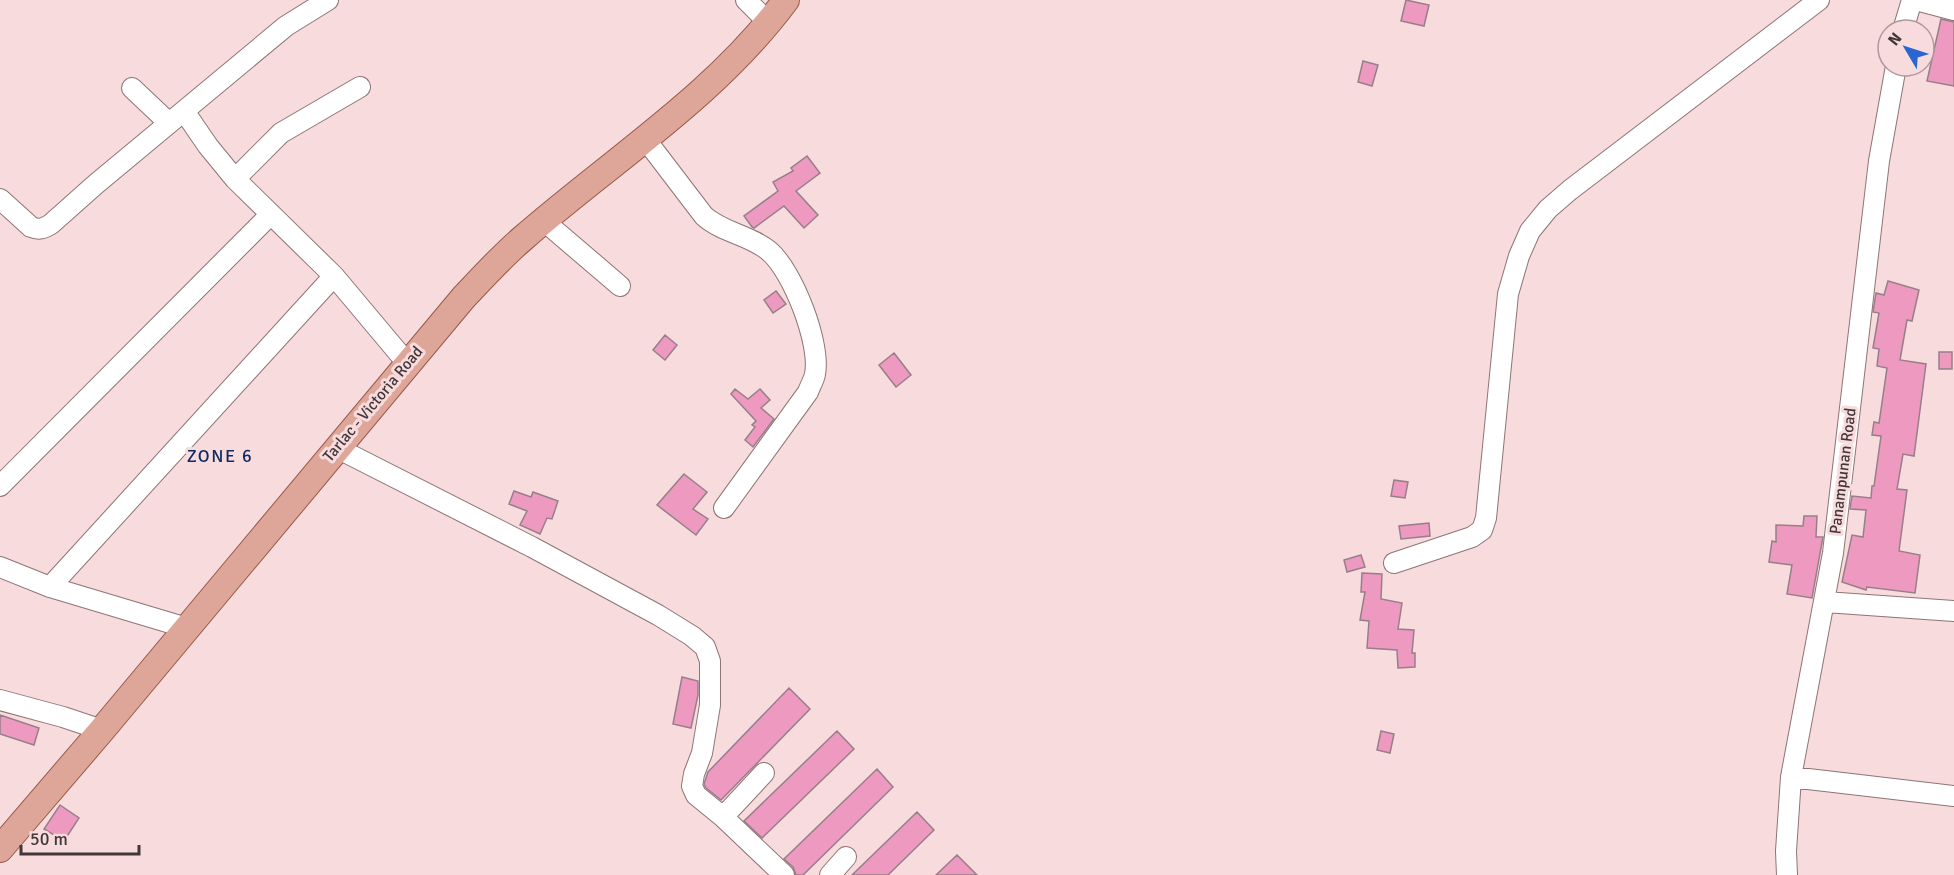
<svg xmlns="http://www.w3.org/2000/svg" width="1954" height="875" font-family="Signika,sans-serif">
<style>
.building{fill:#ee99c0;stroke:#977f89;stroke-width:1.5}
.lines{fill:none;stroke-linecap:round;stroke-linejoin:round}
.minor-casing{stroke:#8e7475;stroke-width:22}
.major-casing{stroke:#98594a;stroke-width:28}
.minor{stroke:#fff;stroke-width:20}
.major{stroke:#dda698;stroke-width:26}
.labels{text-anchor:middle;dominant-baseline:central;stroke-width:6;stroke-linejoin:round;paint-order:stroke}
.street-label{font-size:16px;fill:#423738;stroke:#f8dbdd}
.neighbourhood-label{font-size:18px;letter-spacing:1.5px;fill:#102b60;stroke:#f8dbdd}
</style>
<rect width="100%" height="100%" fill="#f8dbdd"/>
<path class="building" d="M 1406,0 L 1429,5 L 1424,26 L 1401,21 Z
M 1941,19 L 1954,22 L 1954,86 L 1927,81 Z
M 1363,61 L 1378,65 L 1372,86 L 1358,82 Z
M 807,156 L 820,173 L 796,191 L 818,215 L 804,228 L 784,206 L 754,228 L 752,227 L 744,216 L 778,191 L 773,182 L 793,171 L 791,168 Z
M 1888,281 L 1919,290 L 1912,321 L 1907,320 L 1900,360 L 1926,364 L 1914,456 L 1903,454 L 1897,489 L 1907,490 L 1899,551 L 1920,555 L 1915,593 L 1867,587 L 1866,590 L 1842,582 L 1852,535 L 1863,537 L 1866,510 L 1850,509 L 1852,496 L 1871,498 L 1872,486 L 1874,486 L 1881,436 L 1872,435 L 1874,422 L 1879,423 L 1887,368 L 1877,366 L 1879,349 L 1873,348 L 1879,313 L 1873,312 L 1876,293 L 1884,295 Z
M 776,291 L 786,304 L 773,313 L 764,300 Z
M 665,335 L 677,345 L 665,360 L 653,350 Z
M 1939,352 L 1952,352 L 1952,369 L 1939,369 Z
M 894,353 L 911,375 L 896,387 L 879,365 Z
M 735,389 L 748,399 L 760,389 L 770,400 L 761,408 L 774,419 L 753,447 L 745,440 L 755,427 L 752,425 L 756,421 L 731,394 Z
M 684,474 L 707,492 L 693,509 L 708,519 L 696,535 L 657,505 Z
M 1394,480 L 1408,482 L 1405,498 L 1391,496 Z
M 514,491 L 531,497 L 533,492 L 558,501 L 552,519 L 547,518 L 540,534 L 520,525 L 527,511 L 509,504 Z
M 1804,516 L 1817,516 L 1816,537 L 1823,537 L 1812,598 L 1787,594 L 1792,565 L 1769,562 L 1772,541 L 1776,542 L 1776,525 L 1803,526 Z
M 1429,523 L 1430,536 L 1401,539 L 1399,526 Z
M 1361,555 L 1365,567 L 1347,572 L 1344,560 Z
M 1362,573 L 1382,574 L 1381,599 L 1402,603 L 1398,629 L 1414,630 L 1412,653 L 1415,653 L 1415,667 L 1398,668 L 1397,650 L 1367,648 L 1369,621 L 1360,620 L 1365,592 L 1361,592 Z
M 682,677 L 698,681 L 698,695 L 691,728 L 673,724 Z
M 789,688 L 810,709 L 721,800 L 706,788 L 704,784 L 708,772 Z
M 0,715 L 39,728 L 34,745 L 0,734 Z
M 837,731 L 854,749 L 762,838 L 744,821 Z
M 1381,731 L 1394,734 L 1390,753 L 1377,750 Z
M 877,769 L 893,787 L 803,875 L 796,875 L 793,867 L 784,859 Z
M 60,805 L 79,818 L 64,841 L 44,829 Z
M 917,812 L 934,830 L 888,875 L 852,875 Z
M 957,855 L 977,875 L 936,875 Z"/>
<g class="lines">
<defs>
<path id="minor" d="M 746,0 L 768,22
M 1916,0 L 1954,10
M 1903,30 L 1912,0
M 132,88 L 169,123
M 184,111 L 208,146 L 235,179 L 334,276 L 407,363
M 646,140 L 704,216 C 723,233 750,235 769,251 C 793,271 821,344 815,374 C 814,380 810,386 808,392 L 724,508
M 235,179 L 281,133 L 360,87
M 0,199 L 31,227 C 39,230 43,229 51,224 L 96,184 L 286,26 L 328,0
M 544,221 L 620,286
M 337,448 L 532,547 L 658,615 L 692,636 L 705,647 L 710,661 L 710,705 L 702,753 L 694,774 L 692,786 L 696,795 L 723,817 L 784,875
M 0,486 L 271,214
M 1394,563 L 1472,537 L 1482,530 L 1486,518 L 1508,294 L 1519,256 L 1530,231 L 1548,209 L 1570,190 L 1819,0
M 0,567 L 50,587 L 187,628
M 50,587 L 334,276
M 1825,602 L 1954,611
M 0,700 L 63,717 L 102,730
M 1791,777 L 1954,796
M 723,817 L 764,773
M 830,875 L 846,857
M 1787,875 L 1786,851 L 1791,777 L 1833,553 L 1879,161 L 1896,66"/>
<path id="major" d="M 0,849 L 102,730 L 464,297 C 483,277 501,257 522,239 C 611,161 715,96 786,0"/>
</defs>
<use href="#minor" class="minor-casing"/>
<use href="#major" class="major-casing"/>
<use href="#minor" class="minor"/>
<use href="#major" class="major"/>
</g>
<g class="labels">
<g class="street-label">
<text transform="translate(373 404) rotate(-50)">Tarlac - Victoria Road</text>
<text transform="translate(1843 471) rotate(-83)">Panampunan Road</text>
</g>
<g class="neighbourhood-label">
<text x="220" y="456">ZONE 6</text>
</g>
</g>
<g transform="translate(1906 48) rotate(309)"><circle r="28" fill="#f8dbdd" stroke="#af999b" stroke-width="1.5"/>
<path d="M0-4.5L10 22L0 15L-10 22Z" fill="#2c65d2"/>
<text y="-9" font-size="16" font-weight="bold" text-anchor="middle" fill="#423738">N</text>
</g>
<path d="M21 845v9h118v-9" fill="none" stroke="#423738" stroke-width="3"/>
<text x="30" y="845" font-size="18" fill="#423738" stroke="#f8dbdd" stroke-width="4.5" paint-order="stroke">50 m</text>
</svg>
